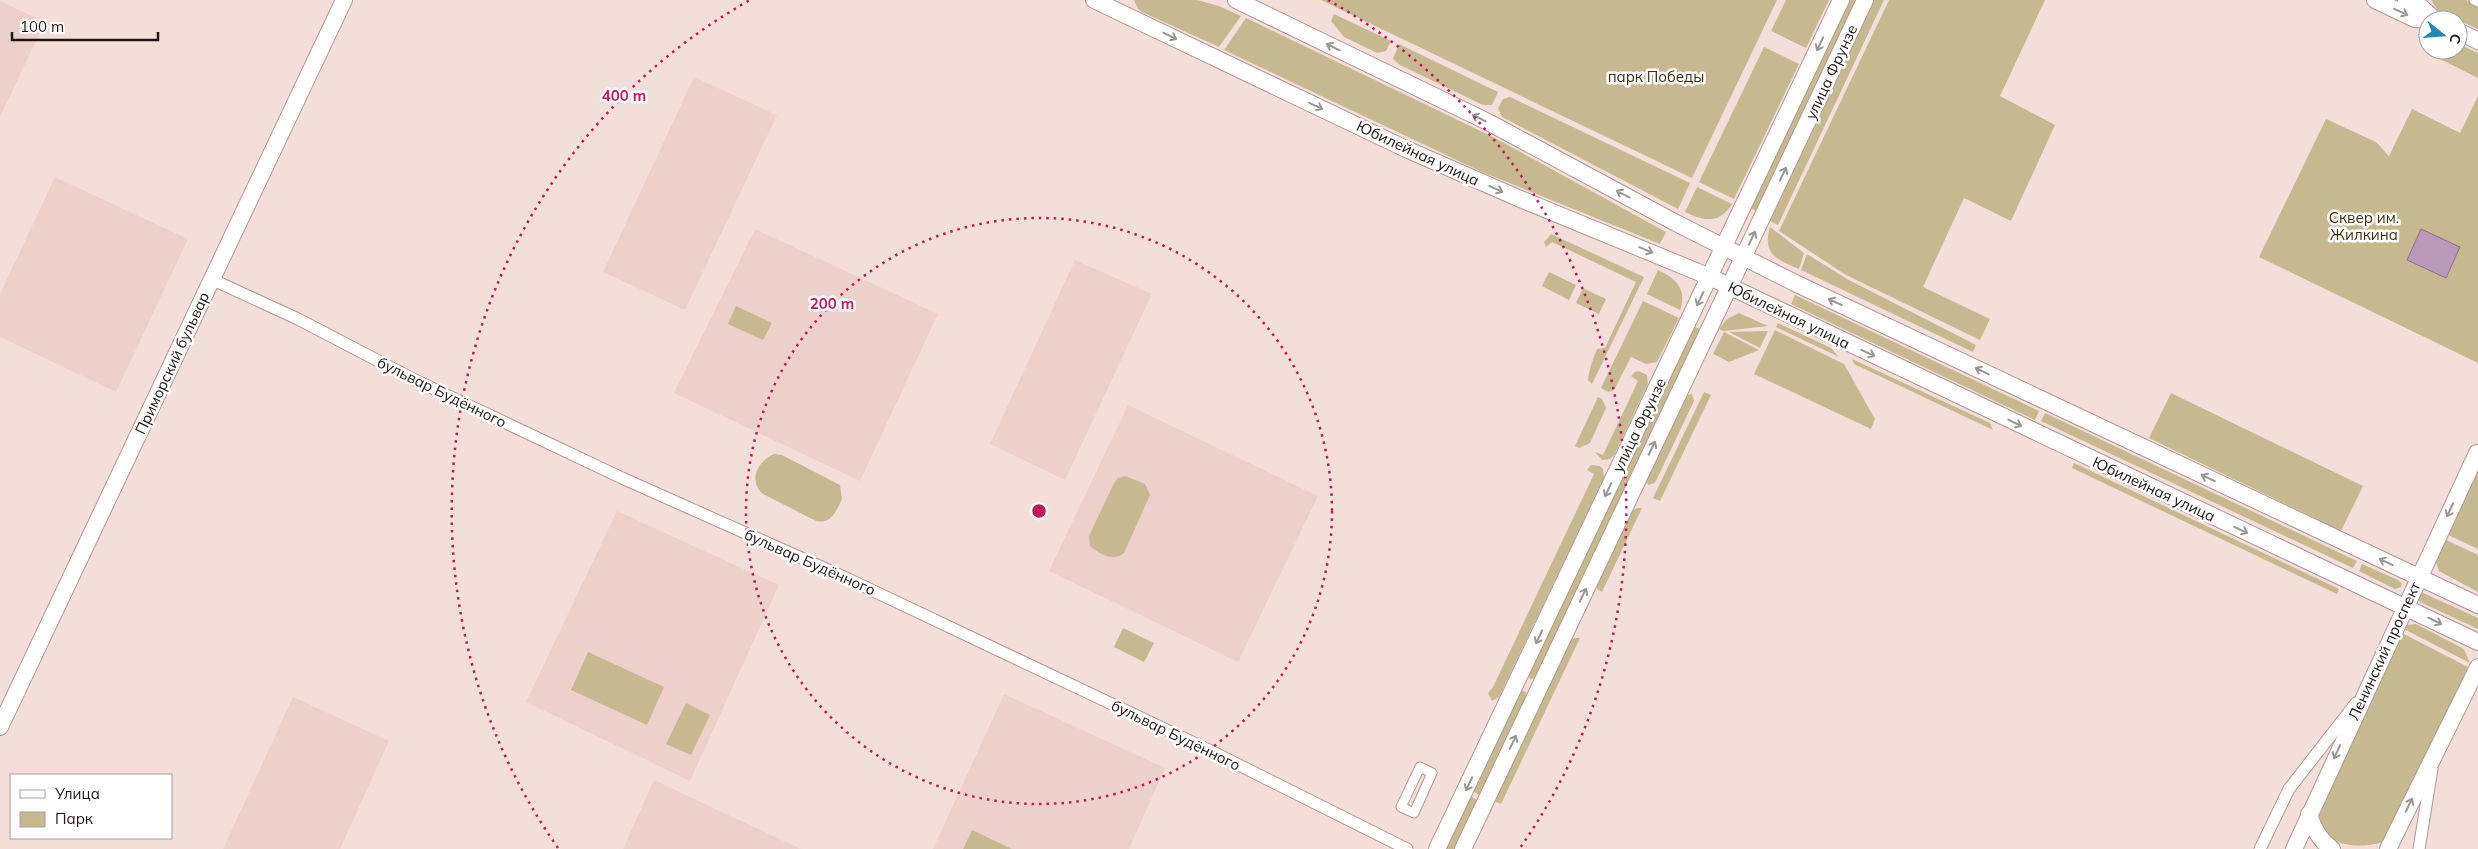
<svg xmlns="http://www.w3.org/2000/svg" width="2478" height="849" font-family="Mulish,sans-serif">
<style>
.built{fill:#eed0cb}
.green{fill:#c6b98f}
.water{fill:#ba98ba;stroke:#8b7188}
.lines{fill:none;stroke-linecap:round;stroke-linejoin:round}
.pedestrian-casing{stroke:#ad9995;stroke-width:11}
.minor-casing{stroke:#ad9995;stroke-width:13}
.secondary-casing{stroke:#ad9995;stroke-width:18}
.pedestrian{stroke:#fff;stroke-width:9}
.minor{stroke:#fff;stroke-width:11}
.secondary{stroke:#fff;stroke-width:16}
.oneway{stroke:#999695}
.ring{fill:none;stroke:#c2185b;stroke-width:2.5;stroke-dasharray:2.5 5}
.labels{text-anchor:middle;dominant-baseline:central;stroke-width:5;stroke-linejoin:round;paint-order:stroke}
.street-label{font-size:15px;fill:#1c1514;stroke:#fff}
.park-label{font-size:15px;fill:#3d310c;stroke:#fff}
.centre{fill:#c2185b;stroke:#fff;stroke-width:2.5}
.ring-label{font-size:15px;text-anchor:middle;font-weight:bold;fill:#c2185b;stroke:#fff;stroke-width:5;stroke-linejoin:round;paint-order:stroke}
</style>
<rect width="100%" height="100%" fill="#f4deda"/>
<path class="built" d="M 0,1 L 45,22 L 0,117 Z
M 694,77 L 777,115 L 685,310 L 603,272 Z
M 55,177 L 188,239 L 116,392 L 0,337 L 0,294 Z
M 755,229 L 938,314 L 860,481 L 674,393 Z
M 1075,260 L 1152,294 L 1065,480 L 990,444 Z
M 1128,405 L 1318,496 L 1238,662 L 1049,571 Z
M 617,511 L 779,585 L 690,781 L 526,702 Z
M 1004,694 L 1165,768 L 1129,849 L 933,849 Z
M 293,697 L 389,741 L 340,849 L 223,849 Z
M 654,780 L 801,849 L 623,849 Z"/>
<path class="green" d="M 1134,0 L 1197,0 L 1219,6 L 1241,16 L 1219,47 L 1142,12 L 1138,9 Z
M 1321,0 L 1777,0 L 1692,178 Z
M 1786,0 L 1829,0 L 1806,48 L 1771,31 Z
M 1847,0 L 1856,0 L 1756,211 L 1748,207 Z
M 1874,0 L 1884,0 L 1778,225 L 1770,221 Z
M 1889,0 L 2045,0 L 2000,96 L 2055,125 L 2011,221 L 1964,198 L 1923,287 L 1990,319 L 1980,340 L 1846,275 L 1779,231 Z
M 2431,0 L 2466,0 L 2478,6 L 2478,29 L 2438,11 Z
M 1334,14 L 1391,41 L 1386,51 L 1377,53 L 1344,37 L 1331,21 Z
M 1246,18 L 1495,138 L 1666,232 L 1660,244 L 1482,172 L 1224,50 Z
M 1399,44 L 1498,92 L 1492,105 L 1483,105 L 1400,65 L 1393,59 Z
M 2458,44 L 2478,53 L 2478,78 L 2434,56 L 2437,50 L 2458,50 Z
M 1764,47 L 1799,64 L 1734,199 L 1699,182 Z
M 2478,96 L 2478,363 L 2259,257 L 2326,119 L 2376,142 L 2389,156 L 2412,109 L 2460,133 Z
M 1510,97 L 1690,183 L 1678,209 L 1502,117 L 1498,108 L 1503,99 Z
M 1697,187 L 1732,204 C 1719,225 1704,221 1685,212 Z
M 1770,227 L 1804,253 L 1799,269 C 1777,259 1762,255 1770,227 Z
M 1551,234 L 1644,277 L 1592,384 L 1588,380 C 1588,373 1594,356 1597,349 L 1605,348 L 1636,282 L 1552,242 L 1546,247 L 1544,242 Z
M 1807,254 L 1847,279 L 1976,345 L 1973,352 L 1801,270 Z
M 1658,270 C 1675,278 1688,289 1680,310 L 1647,294 Z
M 1549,272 L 1576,285 L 1569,300 L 1542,286 Z
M 1583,288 L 1606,299 L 1599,314 L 1576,303 Z
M 1795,295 L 2039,411 L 2035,420 L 1791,304 Z
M 1643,301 L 1679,318 L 1657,362 L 1646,364 L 1631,357 L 1614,390 L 1608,392 L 1601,388 Z
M 736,306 L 772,323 L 763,340 L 728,324 Z
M 1739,313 L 1768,326 L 1724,331 L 1719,329 L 1727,319 Z
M 1778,323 L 1831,348 L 1839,357 L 1776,327 Z
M 1693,326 L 1700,329 L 1535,678 L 1530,679 L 1528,674 Z
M 1775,330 L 1844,364 L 1875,419 L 1871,429 L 1754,374 Z
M 1768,331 L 1760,348 L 1729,332 Z
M 1724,332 L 1759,350 L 1729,362 L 1713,354 Z
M 1852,359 L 1990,423 L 1993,430 L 1854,364 Z
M 1639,371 L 1647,375 L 1648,384 L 1614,455 L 1610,459 L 1602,460 L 1595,452 L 1603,455 L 1638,381 L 1631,376 L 1635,372 Z
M 1704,392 L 1711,395 L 1660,501 L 1653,498 Z
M 2171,393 L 2363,486 L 2341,531 L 2149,438 Z
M 1692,394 L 1694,401 L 1655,483 L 1648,485 L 1646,479 L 1688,395 Z
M 1598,397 L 1602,399 L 1606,408 L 1590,443 L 1579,448 L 1575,446 Z
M 2045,413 L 2357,561 L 2353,568 L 2041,421 Z
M 774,454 L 782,455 L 840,485 L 842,499 C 836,511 832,524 816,521 L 763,494 C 748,481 757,461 774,454 Z
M 2074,463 L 2339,589 L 2337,594 L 2072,468 Z
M 1591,465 L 1600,466 L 1603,469 L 1604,478 L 1499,697 L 1492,701 L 1488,693 L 1493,687 L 1594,474 L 1587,470 Z
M 2478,469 L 2478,549 L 2446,534 Z
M 1125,476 L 1145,484 L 1150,495 L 1124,553 C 1114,562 1099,554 1090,546 L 1089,536 L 1114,483 L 1118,478 Z
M 1637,508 L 1642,508 L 1602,592 L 1597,589 L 1596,585 L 1631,512 Z
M 2444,539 L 2478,555 L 2478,592 L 2439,571 L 2435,559 Z
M 2362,564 L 2398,580 L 2402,584 L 2401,587 L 2395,589 L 2359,571 Z
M 2421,592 L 2478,618 L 2478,629 L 2420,602 L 2418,600 Z
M 2416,624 L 2464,649 L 2470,663 L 2402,628 L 2406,625 Z
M 1123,628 L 1154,643 L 1144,662 L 1114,647 Z
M 2400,632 L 2468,667 L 2386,841 C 2365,849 2324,849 2317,820 C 2316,815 2318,808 2318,804 Z
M 1574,638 L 1580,638 L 1501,804 L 1494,801 L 1570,641 Z
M 588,652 L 664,687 L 647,725 L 571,690 Z
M 1521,691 L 1526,692 L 1526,698 L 1480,795 L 1472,791 Z
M 686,703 L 710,715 L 691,755 L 666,744 Z
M 1470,796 L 1477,800 L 1454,849 L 1445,849 Z
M 972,830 L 1012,849 L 963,849 Z"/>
<path class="water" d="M 2421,229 L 2460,247 L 2446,278 L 2407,260 Z"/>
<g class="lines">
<defs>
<path id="pedestrian" d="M 2474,0 L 2478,2
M 1420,767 L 1432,773 L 1414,813 L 1401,807 Z"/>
<path id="minor" d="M 211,279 L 298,319 L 413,379 L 622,478 L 844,577 L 1211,751 L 1407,849
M 2260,849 L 2289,789 L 2356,703
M 2419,849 L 2432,769"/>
<path id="secondary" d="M 1094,0 L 1406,149 L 1518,198 L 1710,277 L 2478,642
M 1236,0 L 1488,122 L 1676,223 L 1795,283 L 2478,605
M 2375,0 L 2415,19 L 2428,20
M 2406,0 L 2421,7 L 2435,20
M 2458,31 L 2478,41
M 0,727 L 344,0
M 2309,814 C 2313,828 2319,840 2332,849
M 1437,849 L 1841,0
M 1463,849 L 1865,0
M 2294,849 L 2477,453
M 2388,849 L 2478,667"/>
</defs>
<use href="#pedestrian" class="pedestrian-casing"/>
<use href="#minor" class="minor-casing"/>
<use href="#secondary" class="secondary-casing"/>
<use href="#pedestrian" class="pedestrian"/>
<use href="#minor" class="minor"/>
<use href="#secondary" class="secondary"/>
</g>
<defs><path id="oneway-shaft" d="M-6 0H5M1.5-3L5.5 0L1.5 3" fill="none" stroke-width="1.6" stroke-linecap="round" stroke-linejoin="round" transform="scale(1.25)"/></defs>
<g class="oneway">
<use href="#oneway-shaft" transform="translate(2401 12) rotate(25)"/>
<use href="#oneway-shaft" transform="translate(1170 36) rotate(26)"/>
<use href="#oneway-shaft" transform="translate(1820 44) rotate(115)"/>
<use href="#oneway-shaft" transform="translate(1333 47) rotate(-154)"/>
<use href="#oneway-shaft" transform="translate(1316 106) rotate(25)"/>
<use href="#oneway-shaft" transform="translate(1479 118) rotate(-154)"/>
<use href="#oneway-shaft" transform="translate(1783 174) rotate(-65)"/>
<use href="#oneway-shaft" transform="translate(1496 189) rotate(24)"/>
<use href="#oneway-shaft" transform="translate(1623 194) rotate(-152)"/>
<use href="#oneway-shaft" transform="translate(1752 238) rotate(-65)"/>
<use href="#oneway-shaft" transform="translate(1646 250) rotate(22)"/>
<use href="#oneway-shaft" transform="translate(1700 299) rotate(116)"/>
<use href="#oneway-shaft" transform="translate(1835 302) rotate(-155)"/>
<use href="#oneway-shaft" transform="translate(1868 353) rotate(25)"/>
<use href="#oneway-shaft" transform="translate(1982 371) rotate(-154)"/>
<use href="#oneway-shaft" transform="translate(2015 423) rotate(26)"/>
<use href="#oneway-shaft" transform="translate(1652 448) rotate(-64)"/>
<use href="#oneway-shaft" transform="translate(2208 478) rotate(-155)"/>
<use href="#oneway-shaft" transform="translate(1608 490) rotate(115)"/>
<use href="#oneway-shaft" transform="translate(2450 510) rotate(115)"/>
<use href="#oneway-shaft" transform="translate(2241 530) rotate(25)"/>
<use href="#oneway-shaft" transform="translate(2386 562) rotate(-155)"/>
<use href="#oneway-shaft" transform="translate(1583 595) rotate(-64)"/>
<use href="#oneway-shaft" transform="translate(2435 621) rotate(26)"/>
<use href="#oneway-shaft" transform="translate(1539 637) rotate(115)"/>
<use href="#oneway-shaft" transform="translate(1513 742) rotate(-65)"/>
<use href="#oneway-shaft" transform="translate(2337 752) rotate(115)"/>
<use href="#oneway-shaft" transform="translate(1469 784) rotate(115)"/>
<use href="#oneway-shaft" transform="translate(2409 805) rotate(-64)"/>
</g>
<g class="ring">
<circle cx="1039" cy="511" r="293"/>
<path d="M558 848A587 587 0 0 1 750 0M1328 0A587 587 0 0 1 1520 848"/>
</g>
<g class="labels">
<g class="street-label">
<text transform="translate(1831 72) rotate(-65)">улица Фрунзе</text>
<text transform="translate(1418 153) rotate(25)">Юбилейная улица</text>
<text transform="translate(1789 315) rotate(26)">Юбилейная улица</text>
<text transform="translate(172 363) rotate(-65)">Приморский бульвар</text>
<text transform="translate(442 392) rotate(26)">бульвар Будённого</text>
<text transform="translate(1639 425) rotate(-64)">улица Фрунзе</text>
<text transform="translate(2154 489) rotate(25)">Юбилейная улица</text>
<text transform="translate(810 562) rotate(24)">бульвар Будённого</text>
<text transform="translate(2384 651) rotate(-65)">Ленинский проспект</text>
<text transform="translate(1176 735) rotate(26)">бульвар Будённого</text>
</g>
<g class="park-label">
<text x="1656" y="76">парк Победы</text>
<text x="2364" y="217">Сквер им.<tspan x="2364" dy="17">Жилкина</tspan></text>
</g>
</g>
<circle cx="1039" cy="511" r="8" class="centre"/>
<g class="ring-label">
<text x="624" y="101">400 m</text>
<text x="832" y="309">200 m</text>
</g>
<rect x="10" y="774" width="162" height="65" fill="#ffffff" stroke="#a4a1a1"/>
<rect x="20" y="790" width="25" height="8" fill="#ffffff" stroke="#a4a1a1"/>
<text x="55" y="799" font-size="15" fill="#1c1514">Улица</text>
<rect x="20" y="812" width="25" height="15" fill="#c6b98f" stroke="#a4a1a1"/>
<text x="55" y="824" font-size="15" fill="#1c1514">Парк</text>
<g transform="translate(2443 35) rotate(107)"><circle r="24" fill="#ffffff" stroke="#a4a1a1"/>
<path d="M0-4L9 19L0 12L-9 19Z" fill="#2687b2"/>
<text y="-8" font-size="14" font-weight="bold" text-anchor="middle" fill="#1c1514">С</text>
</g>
<path d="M12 32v8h146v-8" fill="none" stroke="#1c1514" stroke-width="2.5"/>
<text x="20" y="32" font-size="15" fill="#1c1514" stroke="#ffffff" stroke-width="4" paint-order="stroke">100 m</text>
</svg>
